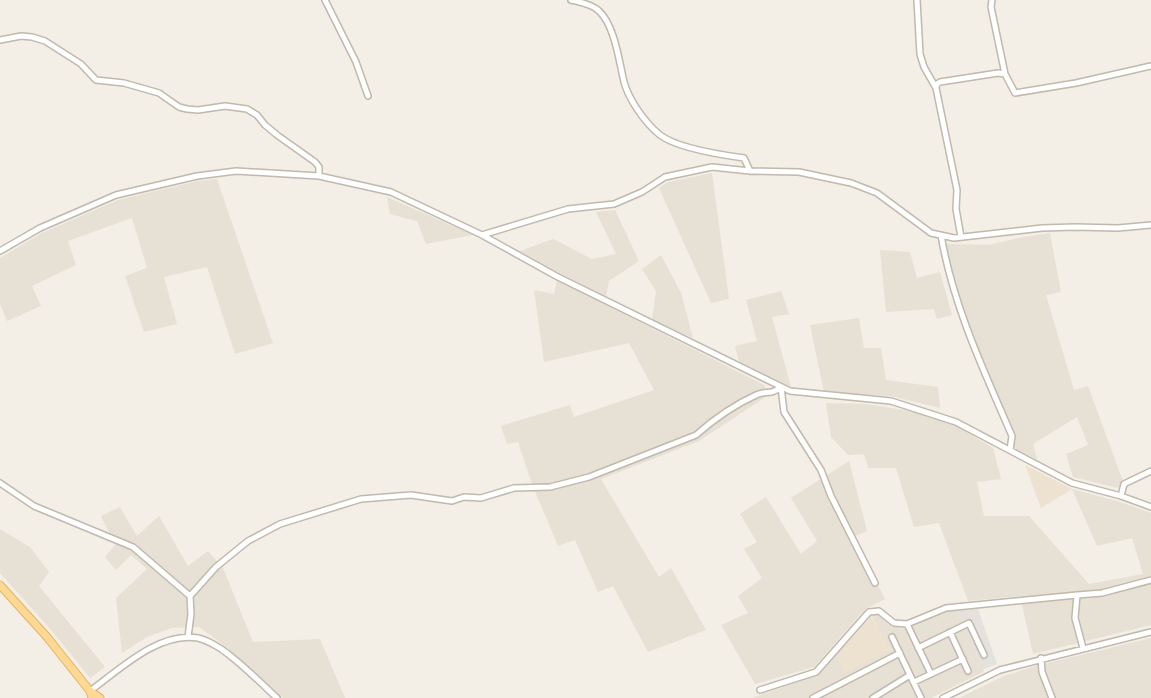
<svg xmlns="http://www.w3.org/2000/svg" width="1151" height="698" font-family="Ubuntu,sans-serif">
<style>
.residential{fill:#e7e0d4}
.education{fill:#ede2d0}
.parking{fill:#e4e1de}
.lines{fill:none;stroke-linecap:round;stroke-linejoin:round}
.minor-casing{stroke:#c2b8ac;stroke-width:8}
.major-casing{stroke:#e5b362;stroke-width:9}
.minor{stroke:#fff;stroke-width:5}
.major{stroke:#ffd893;stroke-width:7}
</style>
<rect width="100%" height="100%" fill="#f3eee6"/>
<path class="residential" d="M 712,173 L 729,299 L 711,303 L 659,188 L 668,182 Z
M 217,179 L 273,343 L 235,354 L 207,267 L 164,277 L 177,324 L 144,332 L 125,276 L 147,268 L 132,218 L 68,241 L 76,265 L 32,286 L 41,306 L 7,321 L 0,304 L 0,258 L 42,233 L 118,200 L 198,181 Z
M 387,197 L 473,235 L 426,244 L 417,221 L 390,214 Z
M 615,210 L 639,261 L 609,281 L 606,296 L 560,273 L 520,251 L 553,239 L 592,259 L 616,254 L 596,212 Z
M 1050,233 L 1061,292 L 1046,295 L 1074,390 L 1088,386 L 1123,481 L 1118,488 L 1073,477 L 1066,454 L 1088,445 L 1077,417 L 1033,444 L 1037,459 L 1014,448 L 1015,437 L 962,312 L 948,264 L 945,244 L 989,245 L 1018,238 Z
M 880,250 L 910,252 L 917,278 L 940,272 L 952,315 L 937,319 L 934,309 L 886,312 Z
M 661,255 L 681,293 L 693,338 L 652,320 L 656,291 L 642,269 Z
M 557,280 L 764,385 L 767,396 L 699,441 L 601,479 L 659,577 L 671,568 L 706,630 L 648,652 L 613,586 L 598,592 L 575,540 L 558,546 L 532,484 L 518,442 L 507,444 L 501,426 L 570,405 L 574,417 L 654,390 L 629,343 L 544,362 L 534,290 L 554,294 Z
M 781,291 L 789,314 L 772,317 L 791,387 L 739,361 L 735,346 L 757,341 L 746,300 Z
M 859,318 L 864,348 L 881,348 L 886,380 L 938,387 L 940,408 L 891,396 L 824,392 L 810,325 Z
M 826,403 L 866,404 L 916,412 L 956,426 L 993,448 L 1001,479 L 977,482 L 984,516 L 1029,516 L 1089,584 L 1143,574 L 1132,538 L 1097,546 L 1072,489 L 1120,502 L 1151,513 L 1151,625 L 1033,654 L 1020,596 L 968,601 L 939,523 L 914,527 L 896,468 L 868,468 L 864,454 L 848,455 L 831,437 Z
M 849,461 L 867,531 L 853,537 L 885,599 L 865,609 L 814,667 L 755,684 L 721,625 L 748,613 L 738,596 L 762,578 L 744,549 L 757,542 L 740,514 L 766,497 L 801,554 L 817,541 L 791,498 Z
M 120,507 L 137,536 L 159,516 L 188,566 L 208,551 L 223,568 L 253,642 L 320,639 L 345,698 L 283,698 L 229,649 L 199,627 L 172,628 L 147,637 L 122,653 L 116,598 L 147,569 L 131,555 L 116,570 L 105,557 L 115,545 L 101,516 Z
M 0,529 L 30,547 L 49,572 L 39,586 L 105,667 L 90,678 L 52,631 L 0,573 Z
M 957,610 L 984,669 L 983,672 L 931,698 L 752,698 L 818,675 L 873,615 L 877,614 L 891,626 L 905,629 L 946,611 Z
M 1151,638 L 1151,698 L 959,698 L 1004,676 L 1036,666 Z"/>
<path class="education" d="M 1025,465 L 1072,489 L 1041,508 Z
M 873,615 L 890,651 L 844,673 L 836,656 Z"/>
<path class="parking" d="M 978,609 L 997,664 L 984,669 L 957,610 Z"/>
<g class="lines">
<defs>
<path id="minor" d="M 325,0 L 356,62 L 368,96
M 571,0 C 579,2 592,4 599,11 C 615,26 619,61 624,82 C 629,100 645,123 660,135 C 677,148 722,155 744,158 L 750,171
M 917,0 L 920,54 L 924,67 L 936,88
M 992,0 L 991,7 L 1005,74
M 0,40 L 21,36 L 32,37 L 45,41 L 81,64 L 96,80 L 124,83 L 159,93 L 179,107 L 187,109 L 198,110 L 225,106 L 247,109 L 257,115 L 265,125 L 277,135 L 315,162 L 319,167 L 319,176
M 482,235 L 568,209 L 614,204 L 642,192 L 665,177 L 712,167 L 750,171 L 799,172 L 851,183 L 877,193 L 931,233 L 954,238 L 1042,228 L 1075,227 L 1118,228 L 1151,225
M 941,235 C 953,306 984,371 1012,436 L 1010,450
M 961,237 L 956,209 L 957,190 L 936,88 L 937,84 L 940,82 L 998,73 L 1005,74 L 1015,93 L 1076,83 L 1151,66
M 0,251 L 40,228 L 116,195 L 197,176 L 236,171 L 319,176 L 391,192 L 482,235 L 558,277 L 790,391 L 891,401 L 956,422 L 1072,483 L 1121,496 L 1151,507
M 0,483 L 34,506 L 133,547 L 190,596 L 191,614 L 188,637
M 1121,496 L 1124,484 L 1151,471
M 190,596 L 216,567 L 248,541 L 280,524 L 361,499 L 411,495 L 452,501 L 464,497 L 481,498 L 514,488 L 550,487 L 589,477 L 696,435 C 713,420 734,405 756,395 C 766,390 770,396 781,387 L 784,412 L 821,470 L 831,496 L 875,583
M 907,624 L 931,674
M 950,632 L 968,671
M 892,637 L 921,698
M 918,648 L 969,623 L 984,655
M 1083,648 L 1075,618 L 1077,595 L 1102,593 L 1151,580
M 1041,658 L 1042,672 L 1052,698
M 914,682 L 963,659
M 760,690 L 816,672 L 869,612 L 879,611 L 894,623 L 907,624 L 946,608 L 1077,595
M 90,691 C 119,670 159,631 198,638 C 207,640 221,648 228,654 C 245,667 261,683 277,698
M 813,698 L 900,653
M 873,698 L 910,675
M 943,698 L 1000,670 L 1151,632"/>
<path id="major" d="M 0,585 L 47,637 L 90,691 L 92,698
M 90,691 L 100,698"/>
</defs>
<use href="#minor" class="minor-casing"/>
<use href="#major" class="major-casing"/>
<use href="#minor" class="minor"/>
<use href="#major" class="major"/>
</g>
</svg>
